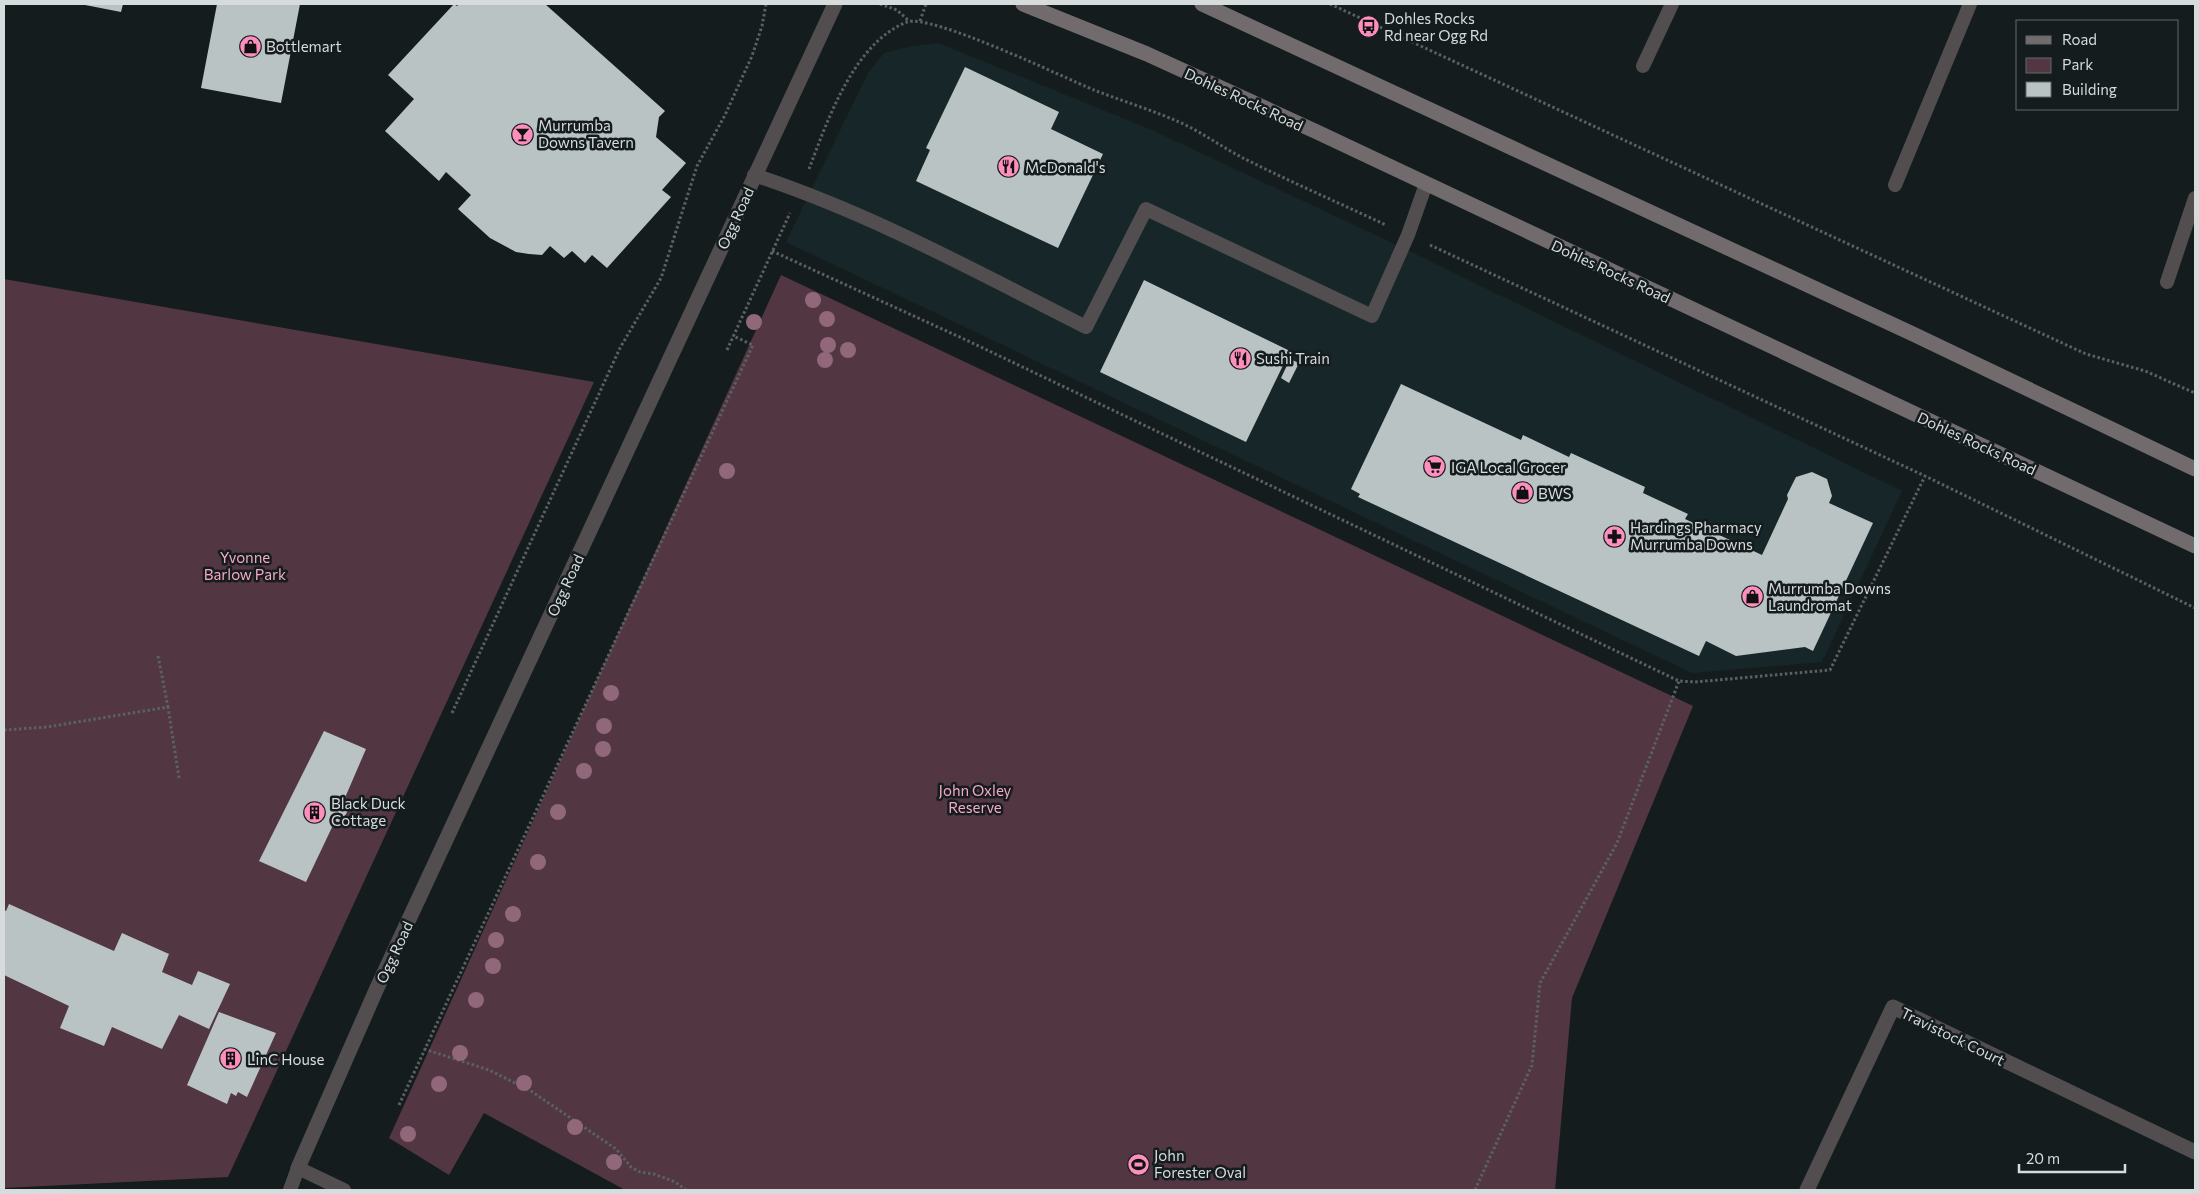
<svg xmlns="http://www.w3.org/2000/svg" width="2199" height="1194" font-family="Commissioner,sans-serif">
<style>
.built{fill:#172729}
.green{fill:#523641}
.building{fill:#b9c3c4}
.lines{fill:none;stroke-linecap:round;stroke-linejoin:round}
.path{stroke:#5b6162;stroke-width:3;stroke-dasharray:2.5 2.5;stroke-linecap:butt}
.lane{stroke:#524e50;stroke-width:14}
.street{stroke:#524e50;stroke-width:15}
.secondary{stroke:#716b6d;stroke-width:15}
.tree{fill:#91687a}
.labels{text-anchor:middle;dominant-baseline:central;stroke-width:5;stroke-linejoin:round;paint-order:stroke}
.poi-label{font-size:15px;fill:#d6dbdb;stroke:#151c1e;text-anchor:start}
.street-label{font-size:15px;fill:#d6dbdb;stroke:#151c1e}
.park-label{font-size:15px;fill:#f6a7c6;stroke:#151c1e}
</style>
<rect width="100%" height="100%" fill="#151c1e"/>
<path class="built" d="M 938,43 L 1152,130 L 1403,248 L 1902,491 L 1822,662 L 1692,673 L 786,242 L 868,73 L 884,53 L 913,46 Z"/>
<path class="green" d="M 781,275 L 1693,706 L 1572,998 L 1555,1190 L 625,1190 L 484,1113 L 449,1175 L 389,1138 Z
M 4,279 L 594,382 L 228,1177 L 4,1188 Z"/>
<path class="building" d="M 80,4 L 123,4 L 121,12 Z
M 217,4 L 300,4 L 281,103 L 201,88 Z
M 454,4 L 457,6 L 459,4 L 545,4 L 665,111 L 659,117 L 656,137 L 686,163 L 662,190 L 671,197 L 607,268 L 592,255 L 585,263 L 572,251 L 564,258 L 550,246 L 542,255 L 529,254 L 516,252 L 490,238 L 458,209 L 471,195 L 446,172 L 439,181 L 385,131 L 414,99 L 388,75 Z
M 965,67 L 1059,112 L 1051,129 L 1103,154 L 1058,248 L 916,181 L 930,150 L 926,148 Z
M 1144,280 L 1290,351 L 1246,442 L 1100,372 Z
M 1290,359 L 1299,363 L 1289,383 L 1281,378 Z
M 1401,384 L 1521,440 L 1523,435 L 1569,457 L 1571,453 L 1645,487 L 1643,493 L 1688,514 L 1685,519 L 1762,555 L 1788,499 L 1787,495 L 1796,477 L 1812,472 L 1827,479 L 1832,496 L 1829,503 L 1873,523 L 1813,651 L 1805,647 L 1736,656 L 1706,641 L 1699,656 L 1358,497 L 1360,494 L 1351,489 Z
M 324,731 L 366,749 L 344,800 L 352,803 L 341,823 L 335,821 L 306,882 L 259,861 Z
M 9,904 L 114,951 L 122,933 L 169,954 L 162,972 L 192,985 L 198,971 L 230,984 L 209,1029 L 179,1015 L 162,1049 L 112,1027 L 104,1046 L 60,1028 L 69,1006 L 4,975 L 4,910 L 6,911 Z
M 219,1012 L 276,1033 L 247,1097 L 238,1092 L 236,1096 L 231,1093 L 227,1104 L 187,1085 Z"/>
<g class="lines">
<path class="path" d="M 880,4 L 897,10 L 909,21
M 1330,4 L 2086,354 L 2145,371 L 2195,393
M 920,21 L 926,4
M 809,169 C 828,119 854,43 907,22 C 930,13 1065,78 1094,90 C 1122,101 1152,110 1179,122 C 1202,132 1223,148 1245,159 C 1291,182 1339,203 1386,225
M 1430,245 L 1925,476 L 2195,608
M 772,251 L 964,339 L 1679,681 L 1695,682 L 1830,670 L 1925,476
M 727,350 L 790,213
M 158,656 L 168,707
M 452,713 L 620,348 L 661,278 L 697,166 L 725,115 L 752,56 L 762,26 L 766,4
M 4,730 L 47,727 L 168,707 L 179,778
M 424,1049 L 489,1070 L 531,1091 L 616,1149 L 631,1167 L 640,1172 L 654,1174 L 675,1182 L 686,1190
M 399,1105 L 753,345 L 733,336
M 1475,1190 L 1532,1065 L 1540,983 L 1617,843 L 1679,681"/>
<path class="lane" d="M 1643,66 L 1672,4
M 754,175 C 870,213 977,272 1086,327 L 1146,209 L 1372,316 L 1408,235 L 1426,184
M 1895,185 L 1970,4
M 2167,282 L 2195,198
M 290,1190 L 298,1168 L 344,1190"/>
<path class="street" d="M 298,1168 L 377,988 L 835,4
M 1807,1190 L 1893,1007 L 2195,1152"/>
<path class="secondary" d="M 1023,4 L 1147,54 L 1317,132 L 2195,546
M 1202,4 L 1913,334 L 2195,469"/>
</g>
<g class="tree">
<circle cx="813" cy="300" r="8"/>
<circle cx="827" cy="319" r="8"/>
<circle cx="754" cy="322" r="8"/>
<circle cx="828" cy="345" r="8"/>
<circle cx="848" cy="350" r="8"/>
<circle cx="825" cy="360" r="8"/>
<circle cx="727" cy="471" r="8"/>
<circle cx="611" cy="693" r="8"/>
<circle cx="604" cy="726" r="8"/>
<circle cx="603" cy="749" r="8"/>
<circle cx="584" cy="771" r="8"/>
<circle cx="558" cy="812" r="8"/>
<circle cx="538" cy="862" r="8"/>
<circle cx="513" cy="914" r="8"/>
<circle cx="496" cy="940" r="8"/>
<circle cx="493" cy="966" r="8"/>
<circle cx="476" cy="1000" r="8"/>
<circle cx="460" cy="1053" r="8"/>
<circle cx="524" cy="1083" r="8"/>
<circle cx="439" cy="1084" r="8"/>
<circle cx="575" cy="1127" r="8"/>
<circle cx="408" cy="1134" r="8"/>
<circle cx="614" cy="1162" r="8"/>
</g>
<defs>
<symbol id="bus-disc" viewBox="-11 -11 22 22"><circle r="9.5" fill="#fe8ebd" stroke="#151c1e"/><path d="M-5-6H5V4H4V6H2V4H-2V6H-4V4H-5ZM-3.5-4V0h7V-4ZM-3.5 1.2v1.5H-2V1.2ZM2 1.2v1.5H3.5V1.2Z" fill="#111"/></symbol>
<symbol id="shop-disc" viewBox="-11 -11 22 22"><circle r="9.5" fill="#fe8ebd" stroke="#151c1e"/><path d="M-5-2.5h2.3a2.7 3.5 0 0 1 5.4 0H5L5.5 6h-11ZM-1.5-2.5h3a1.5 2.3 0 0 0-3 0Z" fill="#111"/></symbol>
<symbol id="bar-disc" viewBox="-11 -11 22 22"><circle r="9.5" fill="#fe8ebd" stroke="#151c1e"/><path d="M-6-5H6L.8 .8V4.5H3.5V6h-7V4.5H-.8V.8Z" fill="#111"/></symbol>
<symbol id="restaurant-disc" viewBox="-11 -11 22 22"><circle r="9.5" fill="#fe8ebd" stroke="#151c1e"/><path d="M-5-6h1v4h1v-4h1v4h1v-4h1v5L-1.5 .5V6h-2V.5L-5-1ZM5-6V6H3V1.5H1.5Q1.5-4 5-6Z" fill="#111"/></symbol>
<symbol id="supermarket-disc" viewBox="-11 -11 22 22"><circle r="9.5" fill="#fe8ebd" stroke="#151c1e"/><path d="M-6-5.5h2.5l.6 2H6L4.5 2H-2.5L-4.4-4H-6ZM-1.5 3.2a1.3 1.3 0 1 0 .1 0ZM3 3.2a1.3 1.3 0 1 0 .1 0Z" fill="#111"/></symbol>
<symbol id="pharmacy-disc" viewBox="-11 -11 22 22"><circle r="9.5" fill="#fe8ebd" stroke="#151c1e"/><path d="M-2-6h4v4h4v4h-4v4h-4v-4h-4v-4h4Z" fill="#111"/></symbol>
<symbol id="building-disc" viewBox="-11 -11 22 22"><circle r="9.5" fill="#fe8ebd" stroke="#151c1e"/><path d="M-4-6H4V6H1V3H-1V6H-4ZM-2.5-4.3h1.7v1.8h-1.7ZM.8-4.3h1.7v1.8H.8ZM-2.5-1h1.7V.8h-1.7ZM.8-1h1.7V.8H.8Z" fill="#111"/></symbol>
<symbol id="stadium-disc" viewBox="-11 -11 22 22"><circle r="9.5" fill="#fe8ebd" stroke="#151c1e"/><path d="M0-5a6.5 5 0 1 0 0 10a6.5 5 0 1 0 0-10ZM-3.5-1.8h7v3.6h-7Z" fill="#111"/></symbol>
</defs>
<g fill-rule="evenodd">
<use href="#bus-disc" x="1356" y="14" width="25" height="25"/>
<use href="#shop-disc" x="238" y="34" width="25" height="25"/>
<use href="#bar-disc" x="510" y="122" width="25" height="25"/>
<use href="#restaurant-disc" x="996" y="154" width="25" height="25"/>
<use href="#restaurant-disc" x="1228" y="346" width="25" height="25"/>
<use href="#supermarket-disc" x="1422" y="454" width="25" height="25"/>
<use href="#shop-disc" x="1510" y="480" width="25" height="25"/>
<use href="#pharmacy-disc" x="1602" y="524" width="25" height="25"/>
<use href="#shop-disc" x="1740" y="584" width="25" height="25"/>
<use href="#building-disc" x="302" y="800" width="25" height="25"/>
<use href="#building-disc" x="218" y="1046" width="25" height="25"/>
<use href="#stadium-disc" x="1126" y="1152" width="25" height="25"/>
</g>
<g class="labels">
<g class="poi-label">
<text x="1384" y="18">Dohles Rocks<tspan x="1384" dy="17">Rd near Ogg Rd</tspan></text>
<text x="266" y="46">Bottlemart</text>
<text x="538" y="125">Murrumba<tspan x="538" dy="17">Downs Tavern</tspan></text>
<text x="1025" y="167">McDonald's</text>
<text x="1256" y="358">Sushi Train</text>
<text x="1451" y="467">IGA Local Grocer</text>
<text x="1538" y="493">BWS</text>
<text x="1630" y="527">Hardings Pharmacy<tspan x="1630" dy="17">Murrumba Downs</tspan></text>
<text x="1768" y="588">Murrumba Downs<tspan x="1768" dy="17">Laundromat</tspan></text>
<text x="331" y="803">Black Duck<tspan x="331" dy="17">Cottage</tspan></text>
<text x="247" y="1059">LinC House</text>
<text x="1154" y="1155">John<tspan x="1154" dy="17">Forester Oval</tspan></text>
</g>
<g class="street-label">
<text transform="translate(1244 99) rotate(25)">Dohles Rocks Road</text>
<text transform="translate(735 218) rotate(-65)">Ogg Road</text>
<text transform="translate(1611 271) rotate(25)">Dohles Rocks Road</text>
<text transform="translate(1977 443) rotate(25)">Dohles Rocks Road</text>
<text transform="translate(565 585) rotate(-65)">Ogg Road</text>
<text transform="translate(394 952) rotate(-65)">Ogg Road</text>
<text transform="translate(1953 1036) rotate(26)">Travistock Court</text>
</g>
<g class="park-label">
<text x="245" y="557">Yvonne<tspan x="245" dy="17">Barlow Park</tspan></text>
<text x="975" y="790">John Oxley<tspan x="975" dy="17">Reserve</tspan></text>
</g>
</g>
<rect width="2199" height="1194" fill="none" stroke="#d6dbdb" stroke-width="10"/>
<rect x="2016" y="20" width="162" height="90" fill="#151c1e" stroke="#62686a"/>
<rect x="2026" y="36" width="25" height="8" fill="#716b6d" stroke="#62686a"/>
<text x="2062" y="45" font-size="15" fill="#d6dbdb">Road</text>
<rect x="2026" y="58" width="25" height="15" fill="#523641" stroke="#62686a"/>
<text x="2062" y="70" font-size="15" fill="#d6dbdb">Park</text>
<rect x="2026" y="82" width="25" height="15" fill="#b9c3c4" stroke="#62686a"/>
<text x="2062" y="95" font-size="15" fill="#d6dbdb">Building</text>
<path d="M2019 1164v8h106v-8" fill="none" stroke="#d6dbdb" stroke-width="2.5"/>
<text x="2026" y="1164" font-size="15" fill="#d6dbdb" stroke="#151c1e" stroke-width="4" paint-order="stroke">20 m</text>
</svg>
